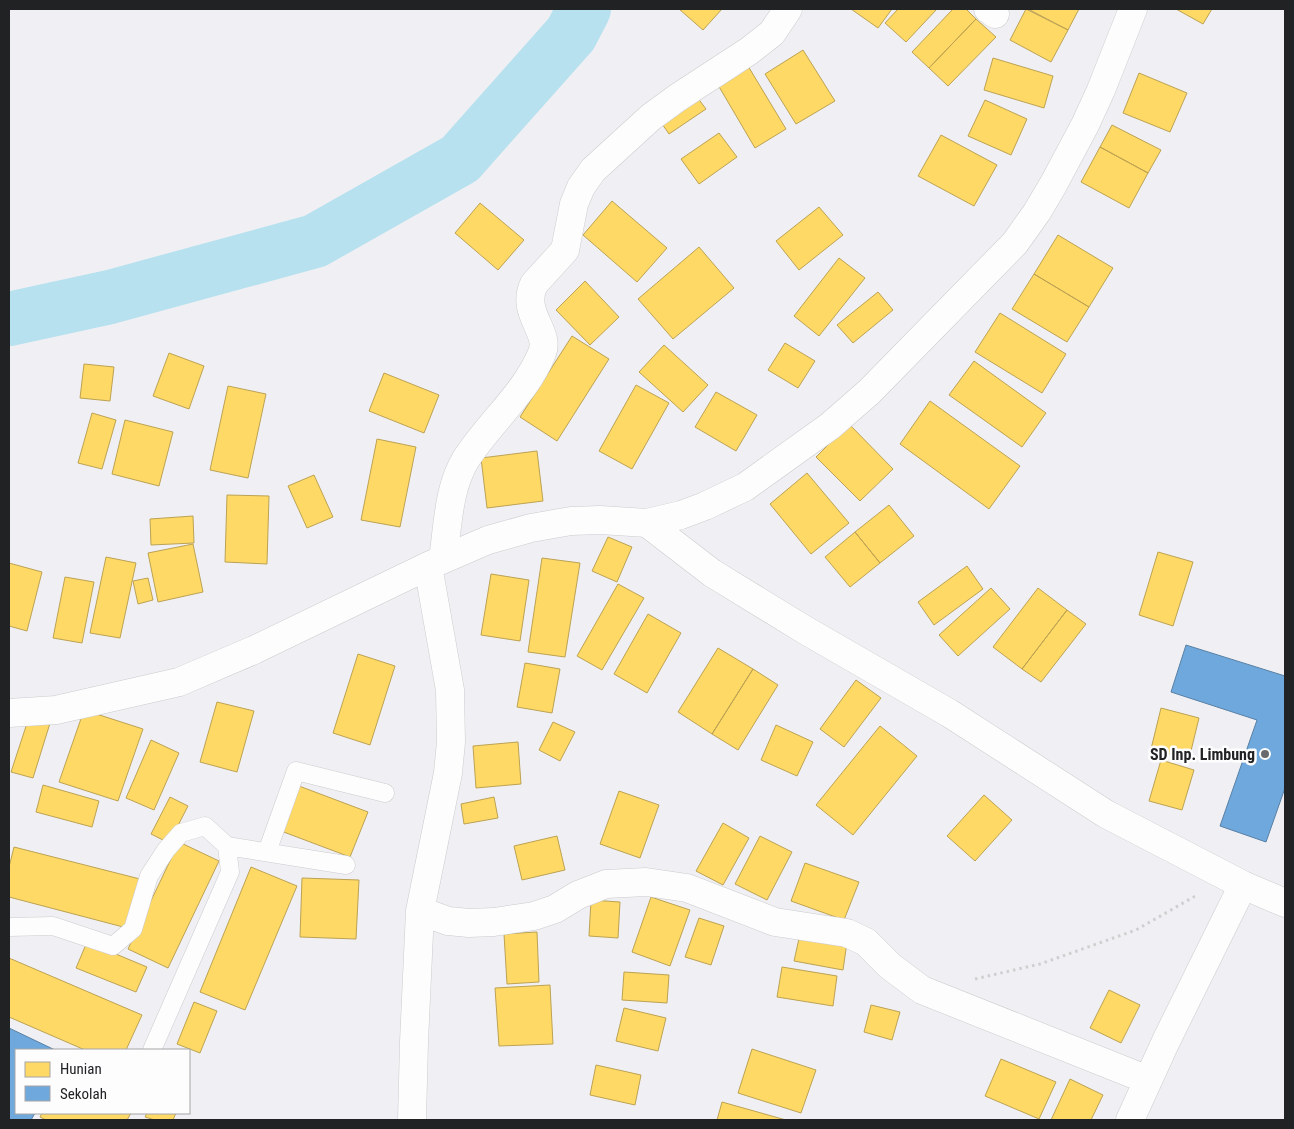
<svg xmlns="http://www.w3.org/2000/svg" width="1294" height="1129" font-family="'Roboto Condensed',sans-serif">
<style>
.homes{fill:#ffd966;stroke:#bca252}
.schools{fill:#6fa8dc;stroke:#5880a5}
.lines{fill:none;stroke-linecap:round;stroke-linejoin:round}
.river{stroke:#b7e1ee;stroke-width:54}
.service-casing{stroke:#cbcbce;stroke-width:19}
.minor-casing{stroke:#cbcbce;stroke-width:29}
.path{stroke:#cfcfd0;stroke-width:3;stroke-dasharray:2.5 4;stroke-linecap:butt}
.service{stroke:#fdfdfd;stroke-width:18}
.minor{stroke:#fdfdfd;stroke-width:28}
.poi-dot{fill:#696a6d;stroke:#fdfdfe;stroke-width:2}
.labels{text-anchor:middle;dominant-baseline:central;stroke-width:5;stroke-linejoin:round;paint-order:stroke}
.poi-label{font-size:16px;font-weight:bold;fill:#212224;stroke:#fdfdfe;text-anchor:end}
</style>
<rect width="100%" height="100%" fill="#f0f0f4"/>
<path class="homes" d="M 679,9 L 722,9 L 703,30 Z
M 851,9 L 892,9 L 878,28 Z
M 898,9 L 937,9 L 906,42 L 885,23 Z
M 953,9 L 966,9 L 976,19 L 929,68 L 912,52 Z
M 1026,9 L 1068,30 L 1051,62 L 1010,40 Z
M 1028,9 L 1079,9 L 1068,30 Z
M 1176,9 L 1212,9 L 1203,24 Z
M 976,19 L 996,37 L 948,86 L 929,68 Z
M 803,50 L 835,101 L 796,124 L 765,74 Z
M 993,58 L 1053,76 L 1044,108 L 984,90 Z
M 748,66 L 786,129 L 755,148 L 718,85 Z
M 1139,73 L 1187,93 L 1170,132 L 1123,113 Z
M 694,93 L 706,109 L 669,134 L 658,118 Z
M 985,100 L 1027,119 L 1011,155 L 968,136 Z
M 1112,125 L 1161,150 L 1148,173 L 1100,147 Z
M 719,133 L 737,157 L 699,184 L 681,159 Z
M 941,135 L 997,165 L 974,206 L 918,176 Z
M 1100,147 L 1148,173 L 1129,208 L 1081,182 Z
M 612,201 L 667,248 L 637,282 L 583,235 Z
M 480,203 L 524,240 L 498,270 L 455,233 Z
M 819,207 L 843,235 L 799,270 L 776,241 Z
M 1058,235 L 1113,268 L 1089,307 L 1034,274 Z
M 699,247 L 734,288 L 673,339 L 638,299 Z
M 839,258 L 865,278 L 819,336 L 794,316 Z
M 1034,274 L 1089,307 L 1067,342 L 1012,309 Z
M 585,281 L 619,317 L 590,345 L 556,310 Z
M 878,292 L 893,310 L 853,343 L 837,325 Z
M 1000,313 L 1066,354 L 1042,393 L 975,352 Z
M 572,336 L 609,359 L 557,441 L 520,417 Z
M 785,343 L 815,361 L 798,388 L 768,370 Z
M 664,345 L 708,385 L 683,412 L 639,372 Z
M 169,353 L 204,366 L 189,409 L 153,396 Z
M 974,361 L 1046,413 L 1022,447 L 949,395 Z
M 84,364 L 114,367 L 110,401 L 80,398 Z
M 384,373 L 439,395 L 424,433 L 369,411 Z
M 636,385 L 669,403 L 632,469 L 599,451 Z
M 228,386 L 266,394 L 248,478 L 210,470 Z
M 716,392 L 757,415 L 736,451 L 695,427 Z
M 930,401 L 1020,466 L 989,509 L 900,444 Z
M 92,413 L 116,420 L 102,469 L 78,463 Z
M 125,420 L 173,432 L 159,486 L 112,474 Z
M 849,424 L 893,469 L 860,501 L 816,457 Z
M 377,439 L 416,447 L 400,527 L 361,520 Z
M 537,451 L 543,501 L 487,508 L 481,458 Z
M 807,473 L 849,523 L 811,554 L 770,504 Z
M 314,475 L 333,517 L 307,528 L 288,486 Z
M 227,495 L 269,496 L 267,564 L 225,562 Z
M 889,505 L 914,536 L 880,563 L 855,532 Z
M 193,516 L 194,543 L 151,545 L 150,519 Z
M 855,532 L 880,563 L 850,587 L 825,557 Z
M 608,537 L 632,547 L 617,582 L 592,571 Z
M 193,544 L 203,592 L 158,602 L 148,553 Z
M 1158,552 L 1193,562 L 1173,626 L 1139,615 Z
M 106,557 L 136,563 L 120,638 L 90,633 Z
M 542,558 L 580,563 L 565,657 L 528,652 Z
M 9,563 L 42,572 L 27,631 L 9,626 Z
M 967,566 L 983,589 L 934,625 L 918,602 Z
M 491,574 L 529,580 L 520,641 L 481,635 Z
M 65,577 L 94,582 L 82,643 L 53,638 Z
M 148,578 L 153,600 L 138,604 L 133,581 Z
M 618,584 L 644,598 L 602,670 L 577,656 Z
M 991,588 L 1010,609 L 958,656 L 939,635 Z
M 1038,588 L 1067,610 L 1022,669 L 993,647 Z
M 1067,610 L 1086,624 L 1041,682 L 1022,669 Z
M 648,614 L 681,633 L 647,693 L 614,674 Z
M 718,648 L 753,669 L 712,734 L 678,712 Z
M 358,654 L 395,666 L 370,745 L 333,733 Z
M 525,663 L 560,669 L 552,713 L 517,707 Z
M 753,669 L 778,685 L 738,750 L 712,734 Z
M 856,680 L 881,698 L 844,747 L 820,729 Z
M 217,702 L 254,711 L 237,772 L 200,762 Z
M 1161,708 L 1199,718 L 1189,759 L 1151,749 Z
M 84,710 L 143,729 L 118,801 L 59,782 Z
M 30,714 L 51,720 L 33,778 L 11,772 Z
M 553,722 L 575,732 L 560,761 L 539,750 Z
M 776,725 L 813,742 L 797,776 L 761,760 Z
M 880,726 L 917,756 L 853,835 L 816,805 Z
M 151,740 L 179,753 L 154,810 L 126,798 Z
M 518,742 L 521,784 L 476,788 L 473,746 Z
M 1161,760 L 1194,770 L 1182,810 L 1149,801 Z
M 43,785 L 99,801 L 92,827 L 36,812 Z
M 299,786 L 368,812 L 350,857 L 281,831 Z
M 619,791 L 659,805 L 640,858 L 600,844 Z
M 984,795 L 1012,820 L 975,861 L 947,836 Z
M 170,797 L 188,806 L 169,843 L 151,834 Z
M 494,797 L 498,818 L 464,824 L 461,804 Z
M 723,823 L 749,838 L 723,885 L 696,871 Z
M 557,836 L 565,870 L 522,880 L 514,846 Z
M 760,836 L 792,852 L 767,900 L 735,884 Z
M 179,842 L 219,861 L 168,968 L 128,949 Z
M 14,847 L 140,879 L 127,928 L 9,897 L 9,867 Z
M 805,863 L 859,882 L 844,920 L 791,901 Z
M 251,867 L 297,886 L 245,1010 L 200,992 Z
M 302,878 L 359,880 L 356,939 L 300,937 Z
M 651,897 L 690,910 L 670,966 L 632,952 Z
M 591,900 L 620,902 L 618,938 L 589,936 Z
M 699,918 L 724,926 L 711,965 L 685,957 Z
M 537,932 L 539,982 L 507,984 L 504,934 Z
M 800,934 L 847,942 L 843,970 L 794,961 Z
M 87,942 L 147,967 L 136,992 L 76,968 Z
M 9,958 L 142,1015 L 126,1050 L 85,1050 L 9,1017 Z
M 782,967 L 837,976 L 833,1006 L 777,997 Z
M 624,972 L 669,975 L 667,1003 L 622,1000 Z
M 550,985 L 553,1044 L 499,1046 L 495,988 Z
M 1109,990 L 1140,1005 L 1121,1043 L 1090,1028 Z
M 194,1002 L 217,1011 L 200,1053 L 177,1044 Z
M 871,1005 L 900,1012 L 892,1040 L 864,1032 Z
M 624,1008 L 666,1018 L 658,1051 L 616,1041 Z
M 752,1049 L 816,1070 L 801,1113 L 738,1093 Z
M 1001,1059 L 1056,1082 L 1039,1119 L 985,1096 Z
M 596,1065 L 641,1075 L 635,1105 L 590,1095 Z
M 1070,1079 L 1103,1095 L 1091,1120 L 1051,1120 Z
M 722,1102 L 786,1120 L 717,1120 Z
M 42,1113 L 131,1113 L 127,1120 L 46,1120 L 40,1117 Z
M 147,1113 L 176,1113 L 173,1120 L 155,1120 L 145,1117 Z"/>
<path class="schools" d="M 1186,645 L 1285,676 L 1285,788 L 1266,842 L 1220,826 L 1257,720 L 1171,692 Z
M 9,1028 L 55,1050 L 16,1050 L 16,1113 L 35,1113 L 31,1120 L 9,1120 Z"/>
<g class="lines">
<path class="river" d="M 9,319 L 110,297 L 315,241 L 460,159 L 571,34 L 584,9"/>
<defs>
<path id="service" d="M 227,846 L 346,865
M 267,852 L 296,771 L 385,793
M 9,927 L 53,926 L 113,946 L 133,929 L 149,876 L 166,850 L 181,833 L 205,826 L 227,846 L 230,872 L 152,1050"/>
<path id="minor" d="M 988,9 L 995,14
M 647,523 L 712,573 L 805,630 L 949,713 L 1106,814 L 1243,885 L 1285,903
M 443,559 C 448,526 448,488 466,459 C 489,423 526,393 542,353 C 551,332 520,313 534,284 L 565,250 L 574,204 L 581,187 L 593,170 L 651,117 L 677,98 L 749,51 L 772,33 L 788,9
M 9,713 L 56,710 L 179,682 L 254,650 L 428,566 L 488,540 L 531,528 L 571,521 L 600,520 L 647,523 L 681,515 L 705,506 L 745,487 L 830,426 L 869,392 L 1015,243 L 1037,212 L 1053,185 L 1085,125 L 1101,90 L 1133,9
M 420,911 L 448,921 L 469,923 L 494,922 L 534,916 L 555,909 L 578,895 L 606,884 L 646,882 L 687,888 L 775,922 L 847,933 L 866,942 L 890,966 L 922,990 L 1148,1080
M 412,1120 L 414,1042 L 420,911 L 448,773 L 451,742 L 450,690 L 428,566
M 1130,1120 L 1166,1041 L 1243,885"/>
</defs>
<use href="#service" class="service-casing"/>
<use href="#minor" class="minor-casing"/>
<path class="path" d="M 975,979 L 1040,964 L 1136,930 L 1197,895"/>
<use href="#service" class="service"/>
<use href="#minor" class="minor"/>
</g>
<circle class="poi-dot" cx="1265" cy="754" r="5"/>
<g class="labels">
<g class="poi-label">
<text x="1255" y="754">SD Inp. Limbung</text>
</g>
</g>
<rect width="1294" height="1129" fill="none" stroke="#212224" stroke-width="20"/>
<rect x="15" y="1049" width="175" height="65" fill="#fdfdfe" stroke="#a5a5a7"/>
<rect x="25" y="1062" width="25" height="15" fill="#ffd966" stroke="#a5a5a7"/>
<text x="60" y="1074" font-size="15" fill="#212224">Hunian</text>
<rect x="25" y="1086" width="25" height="15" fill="#6fa8dc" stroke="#a5a5a7"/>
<text x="60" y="1099" font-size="15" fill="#212224">Sekolah</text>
</svg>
